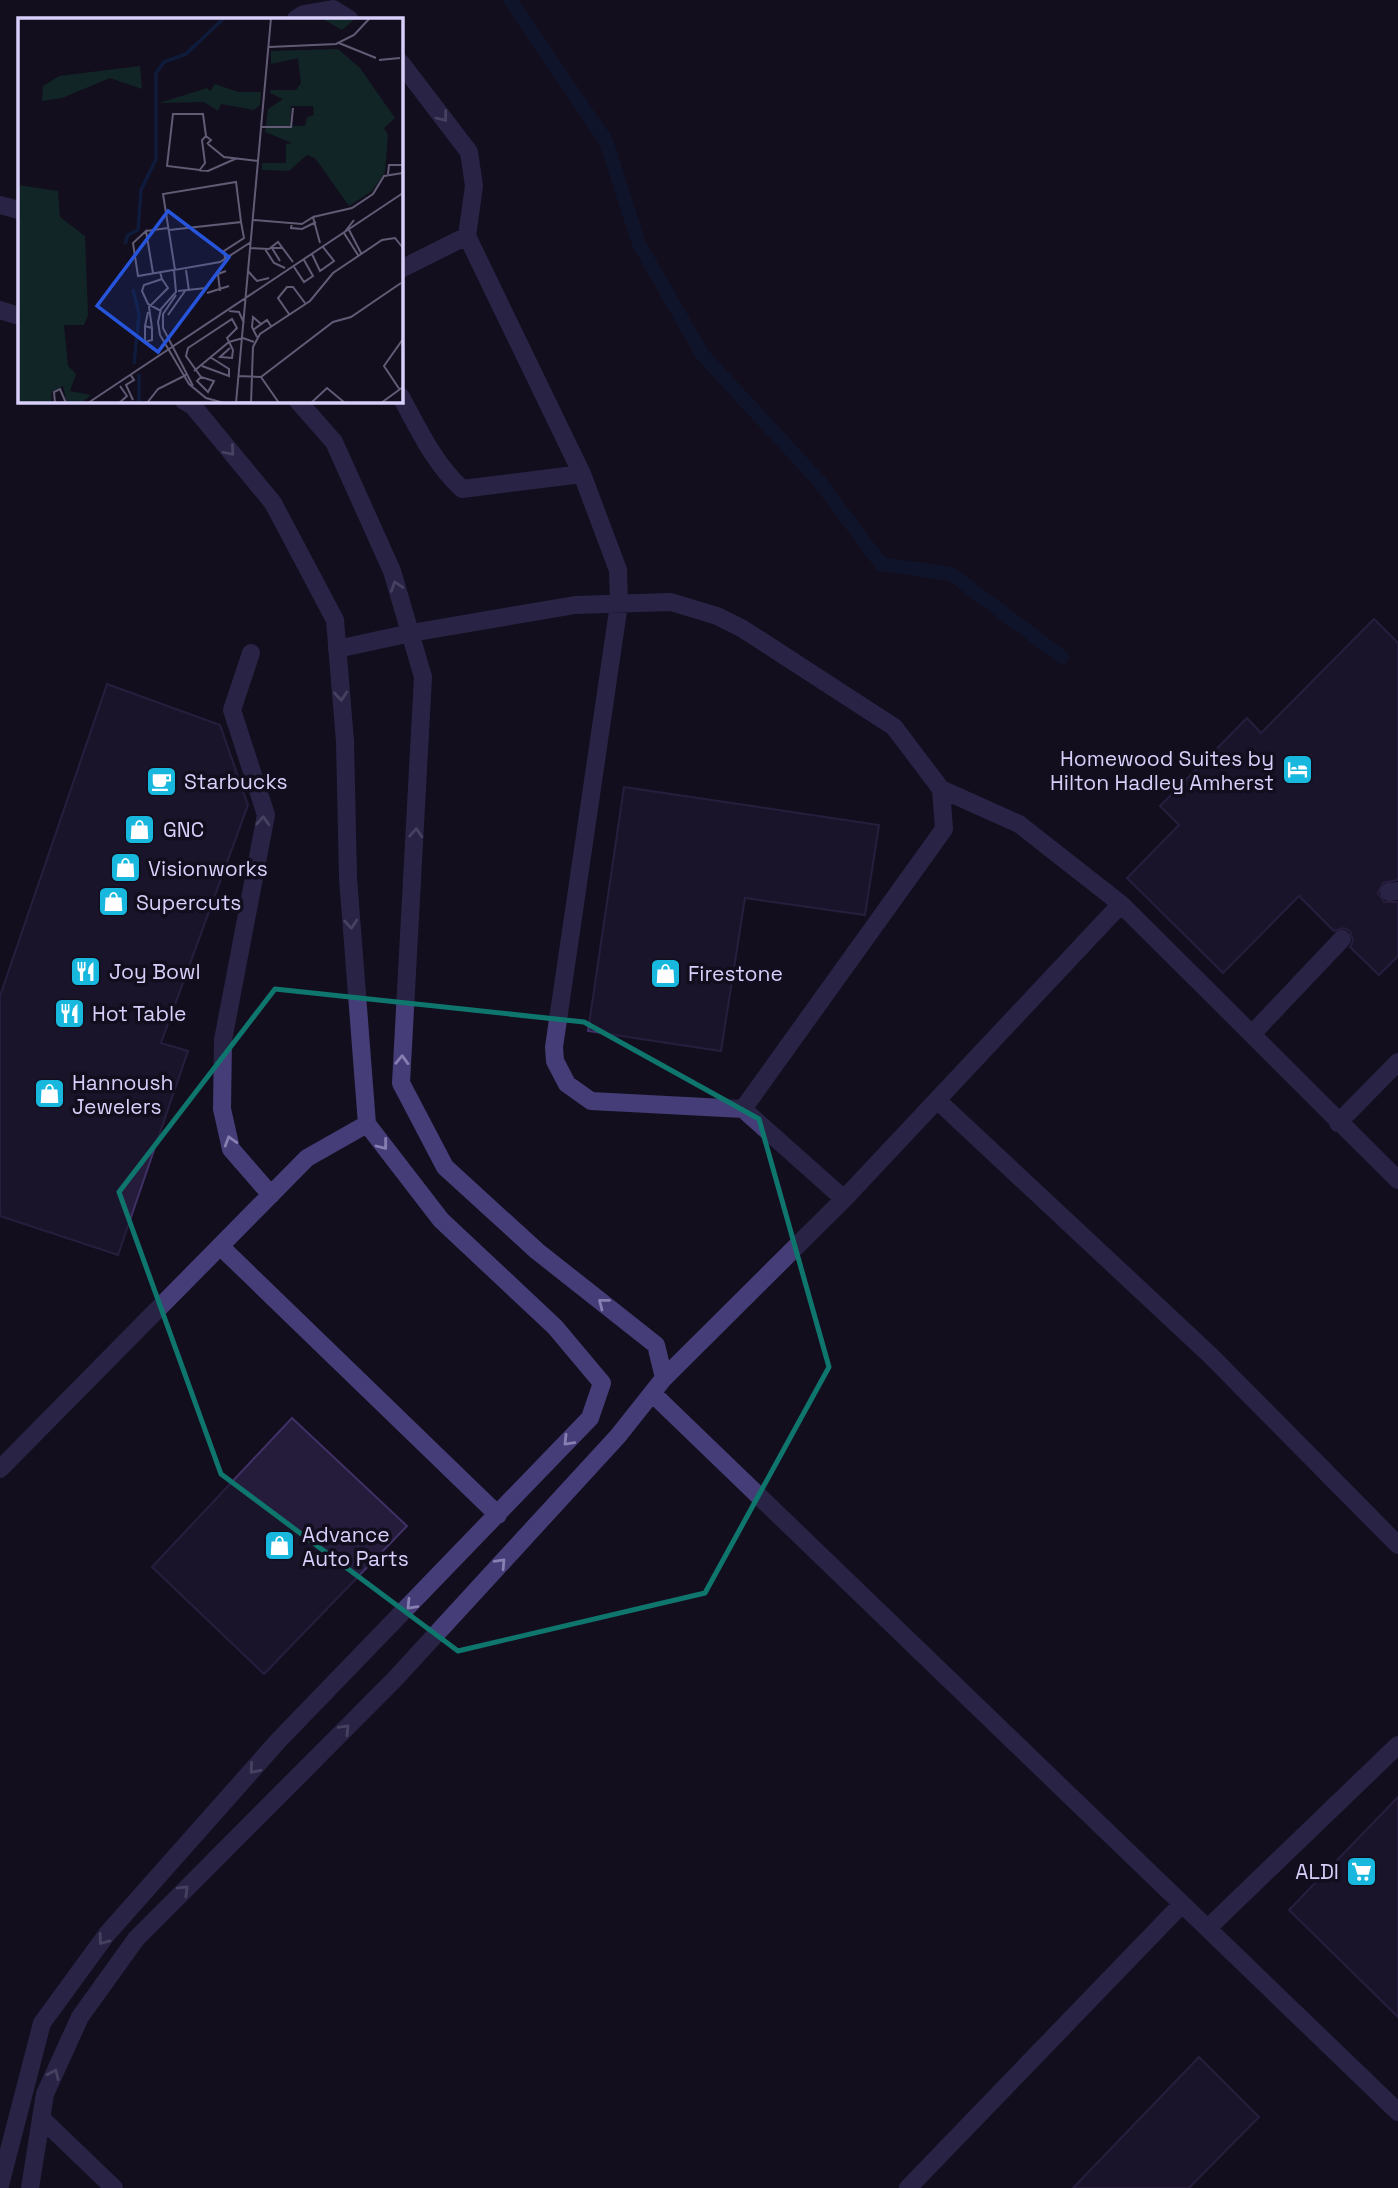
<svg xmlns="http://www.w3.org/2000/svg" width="1398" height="2188" font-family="'Space Grotesk',sans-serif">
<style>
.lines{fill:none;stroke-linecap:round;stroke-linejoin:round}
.stream{stroke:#0f1b3a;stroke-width:14}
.building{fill:#251c3c;stroke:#403065;stroke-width:2}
.service{stroke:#453d77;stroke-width:18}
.oneway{stroke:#877fb2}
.marked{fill:none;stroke:#0f766e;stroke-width:5;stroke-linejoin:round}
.labels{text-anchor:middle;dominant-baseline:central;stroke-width:7;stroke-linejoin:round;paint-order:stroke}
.poi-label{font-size:21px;fill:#d8cffa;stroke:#120e1d;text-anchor:start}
.inset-river{fill:none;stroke:#0f1b3a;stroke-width:3.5}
.inset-road{fill:none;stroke:#615b75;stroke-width:2}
.view{fill:#2654da;fill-opacity:0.15;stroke:#2654da;stroke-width:3.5}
.inset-edge{fill:none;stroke:#d8cffa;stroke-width:3.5}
</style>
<rect width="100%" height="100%" fill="#120e1d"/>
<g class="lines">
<path class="stream" d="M 510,0 L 606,141 L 639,244 L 702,354 L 819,481 L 881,564 L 951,574 L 1062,657"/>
</g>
<path class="building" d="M 1374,619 L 1398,643 L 1398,880 L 1383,883 L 1378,893 L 1384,902 L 1398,902 L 1398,956 L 1379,975 L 1350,947 L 1353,941 L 1350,931 L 1344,928 L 1334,931 L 1299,896 L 1223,973 L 1127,878 L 1179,825 L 1160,806 L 1247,718 L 1261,733 Z
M 107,684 L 220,725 L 248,805 L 161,1043 L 188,1051 L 118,1255 L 0,1216 L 0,996 Z
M 624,787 L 879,825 L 865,915 L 745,898 L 721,1051 L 588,1031 Z
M 292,1418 L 407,1526 L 264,1674 L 152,1567 Z
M 1398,1797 L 1398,2017 L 1289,1910 Z
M 1199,2057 L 1259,2117 L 1189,2188 L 1073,2188 Z"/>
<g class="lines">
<path class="service" d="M 296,19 L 304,14 L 333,9 L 349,19
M 401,63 L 469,152 L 474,186 L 467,236
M 0,205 L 19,210
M 401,269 L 467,236 L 582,474 L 618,570 L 619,604 L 554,1047 L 555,1061 L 567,1084 L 591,1101 L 743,1109
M 0,310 L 19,316
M 401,397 C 419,430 434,463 462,489 L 582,474
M 337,649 L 411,633 L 575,605 L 671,602 L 717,616 L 743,629 L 894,727 L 941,789 L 944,829 L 743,1109 L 844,1199
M 251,653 L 232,710 L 266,815 L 223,1040 L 222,1109 L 231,1149 L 271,1195
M 941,789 L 1019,824 L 1121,904
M 1389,892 L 1398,891
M 1252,1034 L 1342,939
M 937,1100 L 1210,1355 L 1398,1545
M 1338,1123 L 1398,1062
M 220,1246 L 498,1515
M 664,1378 L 844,1199 L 1121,904 L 1398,1180
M 652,1393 L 1398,2112
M 0,1469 L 307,1158 L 367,1124
M 1208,1928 L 1398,1745
M 41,2118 L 114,2188
M 0,2185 L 42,2023 L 107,1934 L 278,1741 L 590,1418 L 602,1383 L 555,1327 L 441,1220 L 367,1124 L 348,878 L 345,741 L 335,620 L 273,503 L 193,406 L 184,401
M 30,2188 L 45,2094 L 80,2017 L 136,1939 L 394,1680 L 618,1436 L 664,1378 L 656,1345 L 537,1251 L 445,1167 L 401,1083 L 423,677 L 392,571 L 334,442 L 298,401
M 908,2188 L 1182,1904"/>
</g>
<defs><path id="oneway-chevron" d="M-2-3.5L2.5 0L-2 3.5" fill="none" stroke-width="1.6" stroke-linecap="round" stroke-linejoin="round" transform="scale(1.75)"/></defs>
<g class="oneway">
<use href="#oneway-chevron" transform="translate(443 117) rotate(52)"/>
<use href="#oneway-chevron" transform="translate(230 451) rotate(50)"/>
<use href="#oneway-chevron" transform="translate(396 586) rotate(-108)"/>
<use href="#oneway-chevron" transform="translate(341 696) rotate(85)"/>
<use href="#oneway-chevron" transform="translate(263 821) rotate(-87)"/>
<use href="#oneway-chevron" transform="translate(416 833) rotate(-87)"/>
<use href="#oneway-chevron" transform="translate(351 924) rotate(86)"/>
<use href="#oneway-chevron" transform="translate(402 1060) rotate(-88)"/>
<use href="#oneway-chevron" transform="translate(230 1141) rotate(-107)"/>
<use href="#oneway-chevron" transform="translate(383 1145) rotate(52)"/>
<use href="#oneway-chevron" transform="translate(603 1303) rotate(-142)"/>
<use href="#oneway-chevron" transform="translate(568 1441) rotate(134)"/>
<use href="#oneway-chevron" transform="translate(501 1563) rotate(-47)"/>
<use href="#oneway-chevron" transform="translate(411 1605) rotate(134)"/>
<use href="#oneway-chevron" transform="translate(345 1729) rotate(-46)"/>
<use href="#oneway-chevron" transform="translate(254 1769) rotate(130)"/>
<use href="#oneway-chevron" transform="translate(184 1890) rotate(-45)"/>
<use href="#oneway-chevron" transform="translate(103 1940) rotate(127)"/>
<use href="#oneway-chevron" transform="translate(54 2074) rotate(-66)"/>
</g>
<path d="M0 0H1398V2188H0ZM 275,989 L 584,1022 L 759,1119 L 829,1367 L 705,1593 L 458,1651 L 221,1474 L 119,1192 Z" fill="#120e1d" fill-opacity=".55" fill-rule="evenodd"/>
<path class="marked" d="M 275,989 L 584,1022 L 759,1119 L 829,1367 L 705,1593 L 458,1651 L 221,1474 L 119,1192 Z"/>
<defs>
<symbol id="hotel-square" viewBox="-11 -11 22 22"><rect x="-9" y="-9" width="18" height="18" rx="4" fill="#17b7de" stroke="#120e1d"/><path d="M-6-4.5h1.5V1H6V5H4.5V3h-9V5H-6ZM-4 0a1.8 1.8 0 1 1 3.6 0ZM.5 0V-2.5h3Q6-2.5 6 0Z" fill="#fff"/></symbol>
<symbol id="cafe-square" viewBox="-11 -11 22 22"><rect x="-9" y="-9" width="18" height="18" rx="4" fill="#17b7de" stroke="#120e1d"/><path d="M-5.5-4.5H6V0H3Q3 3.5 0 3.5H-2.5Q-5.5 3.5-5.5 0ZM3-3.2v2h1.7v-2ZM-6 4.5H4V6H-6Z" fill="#fff"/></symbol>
<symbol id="shop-square" viewBox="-11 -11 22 22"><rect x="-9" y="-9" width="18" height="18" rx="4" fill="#17b7de" stroke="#120e1d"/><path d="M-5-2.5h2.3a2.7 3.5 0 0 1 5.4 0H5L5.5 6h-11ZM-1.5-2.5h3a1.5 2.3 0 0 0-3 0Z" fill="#fff"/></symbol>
<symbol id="restaurant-square" viewBox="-11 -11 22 22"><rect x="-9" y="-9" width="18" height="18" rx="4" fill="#17b7de" stroke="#120e1d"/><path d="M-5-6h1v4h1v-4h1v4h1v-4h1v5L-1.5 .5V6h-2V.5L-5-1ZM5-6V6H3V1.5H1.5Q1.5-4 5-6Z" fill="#fff"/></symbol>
<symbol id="supermarket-square" viewBox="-11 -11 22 22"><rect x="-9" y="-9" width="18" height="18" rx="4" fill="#17b7de" stroke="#120e1d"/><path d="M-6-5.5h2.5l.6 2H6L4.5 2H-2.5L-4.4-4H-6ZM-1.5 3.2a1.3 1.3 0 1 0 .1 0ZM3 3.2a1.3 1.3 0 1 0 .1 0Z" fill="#fff"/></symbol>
</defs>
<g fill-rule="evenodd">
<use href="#hotel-square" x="1280" y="752" width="35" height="35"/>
<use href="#cafe-square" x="144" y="764" width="35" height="35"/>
<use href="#shop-square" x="122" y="812" width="35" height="35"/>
<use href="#shop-square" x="108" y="850" width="35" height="35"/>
<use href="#shop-square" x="96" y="884" width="35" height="35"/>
<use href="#restaurant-square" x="68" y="954" width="35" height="35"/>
<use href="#shop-square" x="648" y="956" width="35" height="35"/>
<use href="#restaurant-square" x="52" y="996" width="35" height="35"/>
<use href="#shop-square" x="32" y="1076" width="35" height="35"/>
<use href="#shop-square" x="262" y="1528" width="35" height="35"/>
<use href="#supermarket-square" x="1344" y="1854" width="35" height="35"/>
</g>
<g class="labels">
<g class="poi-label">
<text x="1274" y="758" text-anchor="end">Homewood Suites by<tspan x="1274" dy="24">Hilton Hadley Amherst</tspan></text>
<text x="184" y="781">Starbucks</text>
<text x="163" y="829">GNC</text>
<text x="148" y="868">Visionworks</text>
<text x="136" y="902">Supercuts</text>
<text x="109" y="971">Joy Bowl</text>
<text x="688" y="973">Firestone</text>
<text x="92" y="1013">Hot Table</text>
<text x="72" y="1082">Hannoush<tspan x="72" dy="24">Jewelers</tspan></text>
<text x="302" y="1534">Advance<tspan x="302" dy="24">Auto Parts</tspan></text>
<text x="1339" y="1871" text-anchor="end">ALDI</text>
</g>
</g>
<g transform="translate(18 18)">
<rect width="385" height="385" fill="#120e1d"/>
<path d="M 303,0 L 338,0 L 324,12 ZM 320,31 L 342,50 L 377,100 L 366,110 L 370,117 L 367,154 L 354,173 L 331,188 L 297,140 L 289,137 L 271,153 L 244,152 L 244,145 L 268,145 L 268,126 L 274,125 L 247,114 L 250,91 L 265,81 L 252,75 L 253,72 L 278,72 L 283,65 L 280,40 L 253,46 L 253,33 ZM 273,88 L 295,88 L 296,97 L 289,99 L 287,108 L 272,108 ZM 122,48 L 124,71 L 92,60 L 44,80 L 24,83 L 25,68 L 41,58 ZM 197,66 L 220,74 L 243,74 L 242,87 L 236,92 L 203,86 L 200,93 L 186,84 L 141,85 L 189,70 L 192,73 ZM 0,167 L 40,173 L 42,199 L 67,218 L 70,297 L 66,307 L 46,307 L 50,348 L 58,356 L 52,373 L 73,377 L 63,385 L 49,385 L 45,368 L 34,374 L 33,385 L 0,385 Z" fill="#122526" fill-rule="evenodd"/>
<path class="inset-river" d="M 107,226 L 110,217 L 120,212 L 123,172 L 138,141 L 138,55 L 146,44 L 168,36 L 206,0M 115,271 L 121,296 L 116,346M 121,356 L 121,385"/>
<path class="inset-road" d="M 321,25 L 358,40M 251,29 L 318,26 L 336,17 L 352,0M 361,42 L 382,40M 244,109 L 273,109 L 275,90M 188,118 L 185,96 L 155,96 L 149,148 L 190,153 L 217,141M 190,126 L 206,139 L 240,143M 181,153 L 187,145 L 184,122 L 188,118 L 193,122 L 189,126M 370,156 L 371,147 L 385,147M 295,199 L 334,190 L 355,176 L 366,158 L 385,155M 235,202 L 284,206 L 295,199 L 302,225M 336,202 L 326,215 L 340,237M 274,205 L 273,210 L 284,211 L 298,204M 151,212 L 223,204 L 218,164 L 145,176 L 157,252M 331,212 L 343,235M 128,213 L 150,210M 232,230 L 251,231 L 260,224 L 275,244M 247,231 L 256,245 L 267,250M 294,236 L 302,253 L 316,243 L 305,229M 207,240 L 206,233 L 226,220 L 223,204M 385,242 L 385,291M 262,243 L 254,230 L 264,230M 276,249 L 286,264 L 295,258 L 286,242M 168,252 L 171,273M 230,253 L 239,263 L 251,260M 142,254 L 144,261 L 126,267 L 124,273 L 130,286 L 143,293M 135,255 L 128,213 L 115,225 L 120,258 L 155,252M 160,273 L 188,270M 202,273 L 200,256 L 208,253M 189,275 L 211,268M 158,277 L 145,296 L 145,310 L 175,368M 211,293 L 221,294 L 226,305M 130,294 L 127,308 L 134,310 L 131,289 L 150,270 L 144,261M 271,296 L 260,280 L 269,269 L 275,269 L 287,285M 150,297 L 167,273M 127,308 L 127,324 L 134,322 L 134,310M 235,312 L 249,302 L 253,308M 239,319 L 234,309 L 235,299 L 243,306M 184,348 L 211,358 L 211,351 L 192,339M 176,353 L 211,324 L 225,320 L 236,324M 112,356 L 116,362 L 108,367 L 115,382M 220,358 L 243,359 L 315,304 L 333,299 L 383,265M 183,359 L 179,363 L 190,374 L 196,363 L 183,359 L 168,338 L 170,330 L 214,301 L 219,310 L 209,320 L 215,332 L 214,340 L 202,339 L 212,330M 243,359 L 261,385M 382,372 L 366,348 L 385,321M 37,385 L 36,374 L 42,371 L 48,385M 70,385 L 385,175M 101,385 L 109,378 L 102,368M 129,385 L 140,371 L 168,357M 206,385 L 188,380 L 171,366 L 142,317 L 140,304 L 143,291 L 158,274 L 156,252 L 202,244 L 233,224M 209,385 L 233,384M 218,385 L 253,0M 233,385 L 235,329 L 242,316 L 292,283 L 315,255 L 364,222 L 377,220 L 385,230M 293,385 L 309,370 L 327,385M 363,385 L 385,369"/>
<path class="view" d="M 150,193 L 211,239 L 140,334 L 79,288 Z"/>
<rect width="385" height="385" class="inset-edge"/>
</g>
</svg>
